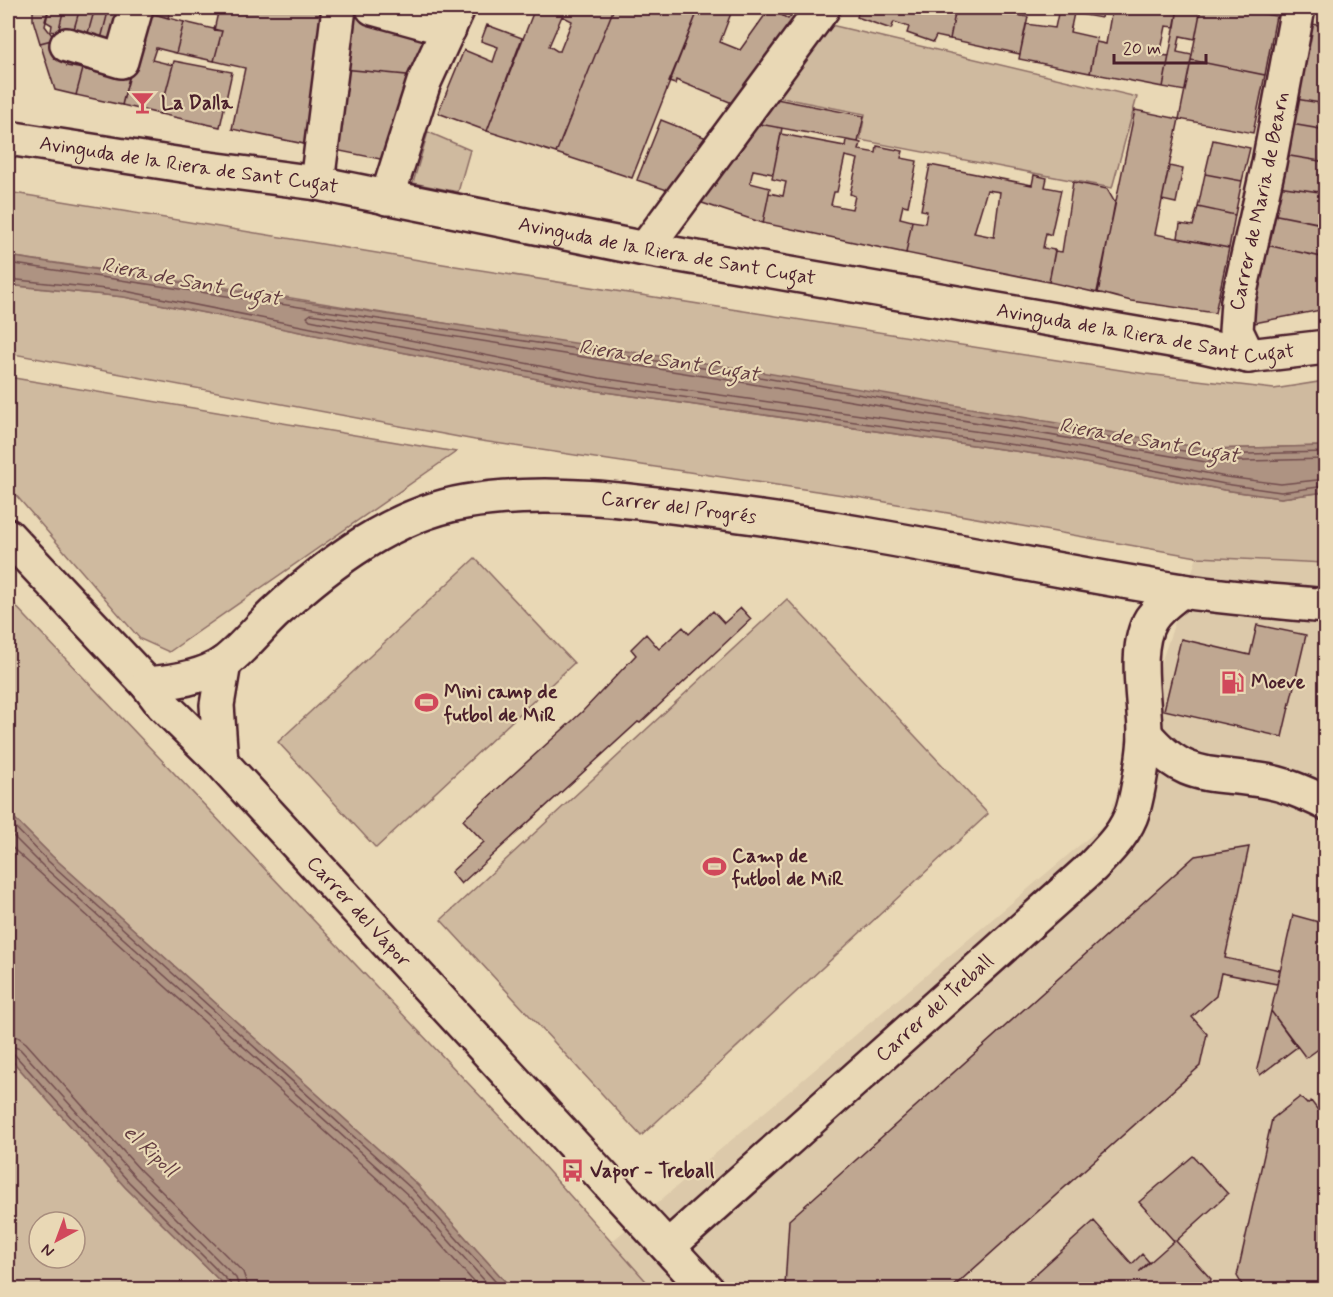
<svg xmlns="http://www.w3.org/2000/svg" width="1333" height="1297" font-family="Mynerve,sans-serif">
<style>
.built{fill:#dcc9aa}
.green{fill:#cfba9f;stroke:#8c6c65;stroke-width:1.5;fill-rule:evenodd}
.water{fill:#ae9382;stroke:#86655f;stroke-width:1.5}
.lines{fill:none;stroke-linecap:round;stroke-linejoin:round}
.shore{stroke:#724d4e;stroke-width:1.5}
.building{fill:#bfa791;stroke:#4a1f2b;stroke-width:1.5;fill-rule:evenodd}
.minor-casing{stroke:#4a1f2b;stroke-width:38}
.minor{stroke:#e9d8b5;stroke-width:33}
.labels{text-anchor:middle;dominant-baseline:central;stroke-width:4.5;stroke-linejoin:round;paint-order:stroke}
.poi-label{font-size:20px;font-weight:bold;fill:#4a1f2b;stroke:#e9d8b5;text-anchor:start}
.street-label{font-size:20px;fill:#4a1f2b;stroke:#e9d8b5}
.water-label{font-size:21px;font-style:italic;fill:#633c41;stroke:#e9d8b5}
</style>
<rect width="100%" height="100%" fill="#e9d8b5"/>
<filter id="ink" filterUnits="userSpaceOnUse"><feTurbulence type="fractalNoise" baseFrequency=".0167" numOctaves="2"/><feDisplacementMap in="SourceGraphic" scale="12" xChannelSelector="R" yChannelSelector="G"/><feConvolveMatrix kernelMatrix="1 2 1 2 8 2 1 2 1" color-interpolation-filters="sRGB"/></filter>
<g filter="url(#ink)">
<path class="built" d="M 1197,557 L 1325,563 L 1325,1289 L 653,1289 L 610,1243 L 1107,822 Z"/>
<path class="green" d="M 818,22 L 1137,97 L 1112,188 L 860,140 L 865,114 L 767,95 Z
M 428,132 L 470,150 L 458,192 L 413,183 Z
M 8,192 L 449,265 L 1146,374 L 1274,389 L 1325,381 L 1325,446 L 1208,449 L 261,293 L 8,256 Z
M 8,285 L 124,297 L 598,391 L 1049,456 L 1224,490 L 1281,498 L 1325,492 L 1325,563 L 1197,557 L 863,498 L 475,440 L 8,353 Z
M 8,377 L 456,452 L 169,652 L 140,639 L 8,486 Z
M 475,558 L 574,663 L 376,848 L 278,742 Z
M 8,598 L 503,1120 L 653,1289 L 512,1289 L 418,1185 L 52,856 L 8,812 Z
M 787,599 L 988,814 L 641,1136 L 441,920 Z
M 8,1056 L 125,1187 L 228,1289 L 8,1289 ZM 39,1222 L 75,1222 L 75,1258 L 39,1258 Z"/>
<path class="water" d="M 8,256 L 737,368 L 1208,449 L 1325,446 L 1325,492 L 1281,498 L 1224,490 L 1049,456 L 598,391 L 124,297 L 8,285 Z
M 8,812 L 52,856 L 418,1185 L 512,1289 L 228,1289 L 125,1187 L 8,1056 Z"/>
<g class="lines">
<path class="shore" d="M 8,263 L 736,373 L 1207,455 L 1326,452
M 8,279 L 125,291 L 599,385 L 1050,450 L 1225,484 L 1281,492 L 1326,486
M 1326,459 L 1206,462 L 735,381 L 311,314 L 307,317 L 310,320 L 600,378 L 1051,442 L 1226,477 L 1281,484 L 1326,479
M 8,820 L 48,861 L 413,1190 L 503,1290
M 8,831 L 43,866 L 408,1195 L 493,1290
M 8,844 L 402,1201 L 481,1290
M 8,1036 L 18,1037 L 26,1043 L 141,1171 L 243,1272 L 249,1290
M 8,1045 L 20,1049 L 135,1177 L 236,1278 L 240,1290
M 8,1052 L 14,1054 L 129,1182 L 230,1283 L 232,1290"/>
</g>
<path class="building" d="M 33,8 L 49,8 L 45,26 L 55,39 L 40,43 L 33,20 Z
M 49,8 L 64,8 L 58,33 L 51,31 L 52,25 L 45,21 Z
M 64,8 L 80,8 L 72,36 L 58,33 Z
M 80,8 L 95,8 L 86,40 L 72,36 Z
M 95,8 L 109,8 L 100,43 L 86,40 Z
M 109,8 L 126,8 L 111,46 L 100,43 Z
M 148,8 L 171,8 L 168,18 L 147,12 Z
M 219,8 L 327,8 L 314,146 L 232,129 L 245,68 L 214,61 L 222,31 L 214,30 Z
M 535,8 L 614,8 L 556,153 L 487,131 ZM 562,16 L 572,21 L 560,51 L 557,51 L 549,46 Z
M 614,8 L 699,8 L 632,178 L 556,153 Z
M 699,8 L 733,8 L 720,42 L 740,50 L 770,8 L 788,19 L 797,8 L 808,16 L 742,107 L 676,80 L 675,84 L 669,82 Z
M 848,8 L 956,8 L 950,39 L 936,36 L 933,42 L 907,33 L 909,27 L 894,22 L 891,29 L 857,17 L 859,11 Z
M 956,8 L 1000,8 L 999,12 L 1028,17 L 1020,54 L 950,39 Z
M 1051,8 L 1103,8 L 1101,18 L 1074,13 L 1070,32 L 1097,38 L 1090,73 L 1019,59 L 1026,24 L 1055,28 L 1059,9 Z
M 1103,8 L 1178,8 L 1175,27 L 1166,26 L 1160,55 L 1169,56 L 1163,87 L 1090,73 L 1096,42 L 1106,44 L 1111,15 L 1102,14 Z
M 1178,8 L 1201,8 L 1195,39 L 1180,36 L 1177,52 L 1192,55 L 1185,91 L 1163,87 Z
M 1201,8 L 1231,8 L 1276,16 L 1265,75 L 1191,60 Z
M 349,9 L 433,30 L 417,76 L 343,69 Z
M 147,12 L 184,22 L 176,53 L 156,48 L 152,60 L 173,65 L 160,114 L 122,105 Z
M 184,22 L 222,31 L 214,61 L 176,53 Z
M 1311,24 L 1326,26 L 1326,79 L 1320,103 L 1296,99 Z
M 487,25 L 522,38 L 487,131 L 438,113 L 464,50 L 493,62 L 498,47 L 481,41 Z
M 55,39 L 61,46 L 67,66 L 83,69 L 76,95 L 55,90 L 40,43 Z
M 1191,60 L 1265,75 L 1253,133 L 1179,119 Z
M 174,61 L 232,72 L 220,127 L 160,114 Z
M 108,67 L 130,73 L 122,105 L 76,95 L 83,69 L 106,75 Z
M 343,69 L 417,76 L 385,160 L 335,150 Z
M 766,97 L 864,116 L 858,142 L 748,122 Z
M 1296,99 L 1326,104 L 1326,130 L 1291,124 Z
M 1135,110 L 1179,119 L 1155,234 L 1229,248 L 1215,313 L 1131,301 L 1097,292 Z
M 661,120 L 717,142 L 673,192 L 637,180 Z
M 748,122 L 782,128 L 773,174 L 753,170 L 750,183 L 770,188 L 763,223 L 690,199 Z
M 1291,124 L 1326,130 L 1326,162 L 1284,155 Z
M 781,134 L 845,146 L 846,140 L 858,142 L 861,143 L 859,150 L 876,153 L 877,146 L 903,151 L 901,158 L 917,161 L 908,206 L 903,205 L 900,218 L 912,221 L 906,253 L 763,223 L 769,193 L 783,196 L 786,182 L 772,179 ZM 845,156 L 858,159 L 850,194 L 855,196 L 852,209 L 831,205 L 834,192 L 837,192 Z
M 1213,140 L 1250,148 L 1242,181 L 1205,174 Z
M 1284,155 L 1326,162 L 1326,193 L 1278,186 Z
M 930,165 L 1032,185 L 1034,175 L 1047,178 L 1045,187 L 1061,190 L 1051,235 L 1046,233 L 1043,248 L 1055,250 L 1049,282 L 906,253 L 912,221 L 925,223 L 927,211 L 921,210 ZM 987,190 L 1000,192 L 994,237 L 974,233 Z
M 1169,166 L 1183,169 L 1176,203 L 1162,200 Z
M 1205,174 L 1242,181 L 1235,215 L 1198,207 Z
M 1073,182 L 1107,189 L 1115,203 L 1098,293 L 1049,282 L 1055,251 L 1062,252 Z
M 1278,186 L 1326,193 L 1323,224 L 1272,214 Z
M 1198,207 L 1235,215 L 1229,248 L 1178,238 L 1180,224 L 1193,226 Z
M 1272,214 L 1326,225 L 1322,257 L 1266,245 Z
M 1266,245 L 1326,258 L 1326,309 L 1249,324 Z
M 741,608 L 751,619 L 640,723 L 638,722 L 461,884 L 451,872 L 484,842 L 463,820 L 582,712 L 636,655 L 631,649 L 646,634 L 659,649 L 683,627 L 689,634 L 713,611 L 724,623 Z
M 1257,625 L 1306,635 L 1282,737 L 1164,710 L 1181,639 L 1250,655 Z
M 1249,847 L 1225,958 L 1280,970 L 1277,984 L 1221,973 L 1216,996 L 1192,1017 L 1207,1034 L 1200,1066 L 950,1290 L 788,1290 L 785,1286 L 789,1220 L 1195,856 Z
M 1293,915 L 1326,924 L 1326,1046 L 1324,1045 L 1306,1058 L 1271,1011 Z
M 1271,1011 L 1297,1047 L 1260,1075 L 1257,1069 Z
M 1300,1097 L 1307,1104 L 1311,1101 L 1326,1121 L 1326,1290 L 1245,1290 L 1237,1276 L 1272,1119 Z
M 1193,1156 L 1228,1194 L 1176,1241 L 1211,1279 L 1208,1290 L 1018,1290 L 1094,1221 L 1132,1264 L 1142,1254 L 1149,1262 L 1139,1272 L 1174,1241 L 1139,1202 Z"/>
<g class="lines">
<defs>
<g id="minor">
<path d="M 373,8 L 449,29"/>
<path d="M 67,45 L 121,61 L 136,8"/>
<path id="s1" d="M 8,138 L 202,168 L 317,183 L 645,249 L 1194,344 L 1248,356 L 1326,347"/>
<path d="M 317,183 L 339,8"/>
<path d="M 387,198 L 424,82 L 458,8"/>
<path d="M 645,249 L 823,8"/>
<path id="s2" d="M 1248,356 L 1236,331 L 1238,301 L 1269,163 L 1298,8"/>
<path id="s3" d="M 8,536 L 147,684 L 163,705 L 221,762 L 707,1290"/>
<path id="s4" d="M 147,684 C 172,682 203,678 224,663 C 244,648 260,626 278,610 C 330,562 394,514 465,502 C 555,487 650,503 739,515 C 886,534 1030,567 1176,590 C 1225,598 1276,601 1326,606"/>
<path d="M 1145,734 C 1184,780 1206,772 1260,780 C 1283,783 1305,793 1326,803"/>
<path d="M 221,762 L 217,705 L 224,663"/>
<path id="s5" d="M 668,1247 L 1093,866 C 1109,849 1126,833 1133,810 C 1138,793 1145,751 1145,733 C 1145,701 1133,648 1151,619 C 1159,607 1170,600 1181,591"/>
</g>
</defs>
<use href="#minor" class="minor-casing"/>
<use href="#minor" class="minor"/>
</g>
</g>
<defs>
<symbol id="bar-bare" viewBox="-9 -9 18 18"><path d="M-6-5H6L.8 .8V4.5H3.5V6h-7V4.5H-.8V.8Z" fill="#d1495b" stroke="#e9d8b5" stroke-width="2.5" paint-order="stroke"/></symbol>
<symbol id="fuel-bare" viewBox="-9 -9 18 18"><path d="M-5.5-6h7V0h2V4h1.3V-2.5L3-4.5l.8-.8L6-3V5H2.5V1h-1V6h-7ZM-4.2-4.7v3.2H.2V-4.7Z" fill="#d1495b" stroke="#e9d8b5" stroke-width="2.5" paint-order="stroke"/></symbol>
<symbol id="stadium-bare" viewBox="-9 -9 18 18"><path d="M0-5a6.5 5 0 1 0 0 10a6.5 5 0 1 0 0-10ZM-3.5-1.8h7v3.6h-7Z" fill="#d1495b" stroke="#e9d8b5" stroke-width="2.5" paint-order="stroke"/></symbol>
<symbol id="bus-bare" viewBox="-9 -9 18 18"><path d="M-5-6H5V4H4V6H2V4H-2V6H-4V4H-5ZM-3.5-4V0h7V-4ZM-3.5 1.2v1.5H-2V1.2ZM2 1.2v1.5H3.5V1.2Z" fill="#d1495b" stroke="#e9d8b5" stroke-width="2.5" paint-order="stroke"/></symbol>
</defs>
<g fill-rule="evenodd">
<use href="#bar-bare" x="126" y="86" width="33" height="33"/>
<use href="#fuel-bare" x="1216" y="666" width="33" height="33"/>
<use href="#stadium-bare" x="410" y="686" width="33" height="33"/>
<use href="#stadium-bare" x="698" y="850" width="33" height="33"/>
<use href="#bus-bare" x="556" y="1154" width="33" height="33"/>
</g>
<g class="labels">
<g class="poi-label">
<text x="161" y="103">La Dalla</text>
<text x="1251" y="682">Moeve</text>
<text x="444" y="692">Mini camp de<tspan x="444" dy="23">futbol de MiR</tspan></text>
<text x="732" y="856">Camp de<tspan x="732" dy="23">futbol de MiR</tspan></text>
<text x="590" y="1171">Vapor - Treball</text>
</g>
<g class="street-label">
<text stroke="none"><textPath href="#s1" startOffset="183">Avinguda de la Riera de Sant Cugat</textPath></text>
<text stroke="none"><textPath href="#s2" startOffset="160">Carrer de Maria de Bearn</textPath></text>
<text stroke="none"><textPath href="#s1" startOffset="669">Avinguda de la Riera de Sant Cugat</textPath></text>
<text stroke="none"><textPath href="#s1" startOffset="1155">Avinguda de la Riera de Sant Cugat</textPath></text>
<text stroke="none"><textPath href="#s4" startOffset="590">Carrer del Progrés</textPath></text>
<text stroke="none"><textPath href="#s3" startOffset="514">Carrer del Vapor</textPath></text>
<text stroke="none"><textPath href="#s5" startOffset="358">Carrer del Treball</textPath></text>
</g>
<g class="water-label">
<text transform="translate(191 282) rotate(11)">Riera de Sant Cugat</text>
<text transform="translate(669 361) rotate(9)">Riera de Sant Cugat</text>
<text transform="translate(1149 441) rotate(10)">Riera de Sant Cugat</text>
<text transform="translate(150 1151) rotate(43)">el Ripoll</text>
</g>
</g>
<rect width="1333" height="1297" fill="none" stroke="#e9d8b5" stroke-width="30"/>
<rect x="15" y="15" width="1303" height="1267" fill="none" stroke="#4a1f2b" stroke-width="2" filter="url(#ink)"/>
<g transform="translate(57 1240) rotate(221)"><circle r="28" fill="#e9d8b5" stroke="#a98e7e" stroke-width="1.5"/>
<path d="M0-4.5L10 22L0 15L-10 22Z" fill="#d1495b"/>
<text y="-9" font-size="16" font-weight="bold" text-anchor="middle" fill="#4a1f2b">N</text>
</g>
<path d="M1114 54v9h92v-9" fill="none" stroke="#4a1f2b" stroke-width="3"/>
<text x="1123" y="54" font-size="18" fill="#4a1f2b" stroke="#e9d8b5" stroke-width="4.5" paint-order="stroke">20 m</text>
</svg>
